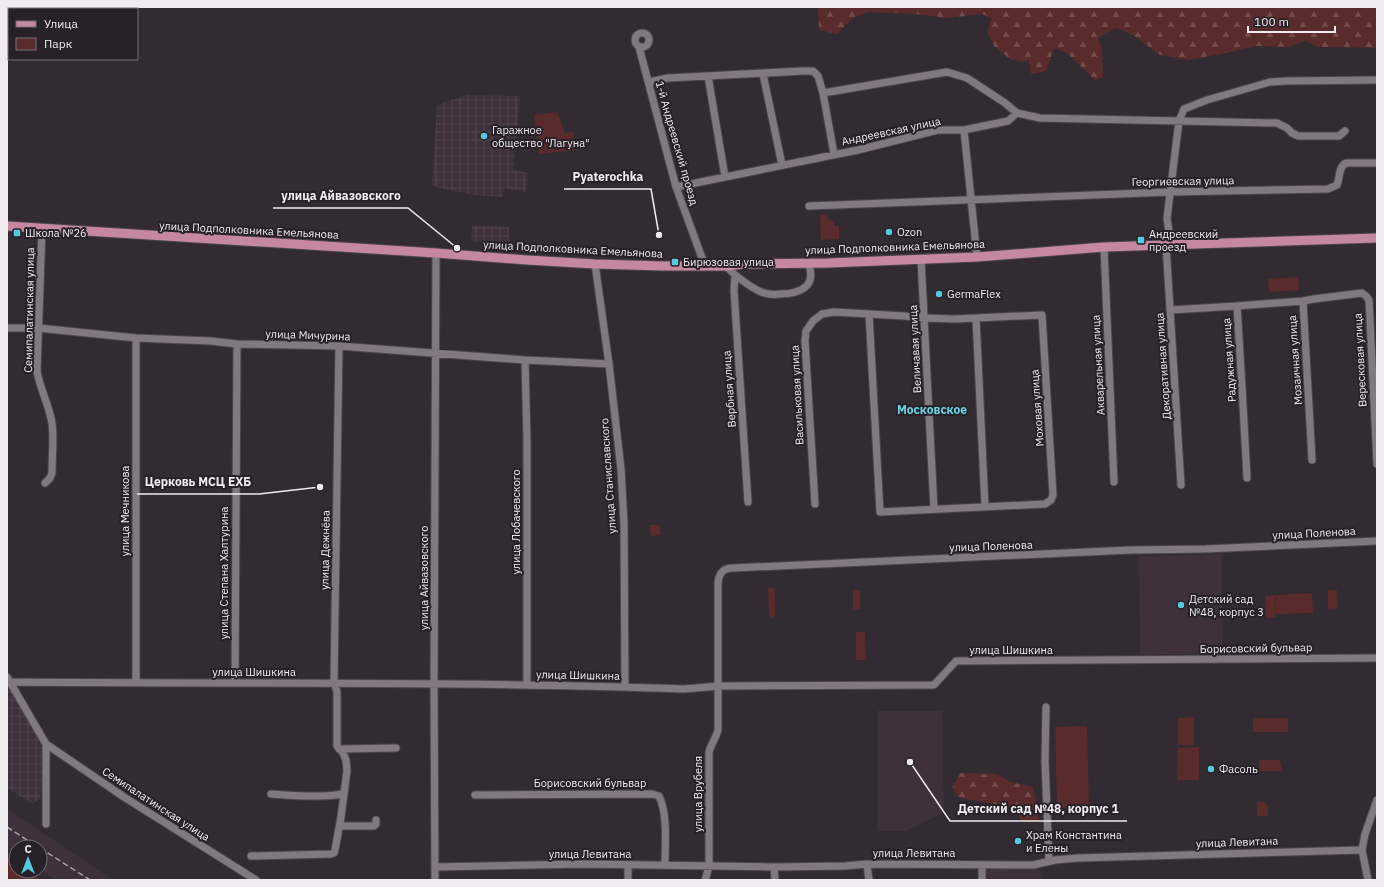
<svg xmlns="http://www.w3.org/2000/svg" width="1384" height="887" font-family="'IBM Plex Sans',sans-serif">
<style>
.built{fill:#3e313b}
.industrial{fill:url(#industrial-grid)}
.forest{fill:url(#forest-firs)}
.green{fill:#592b2b}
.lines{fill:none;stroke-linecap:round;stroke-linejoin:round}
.minor-casing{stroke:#4d474c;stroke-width:9}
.major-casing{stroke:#4d474c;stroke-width:11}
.minor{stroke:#827980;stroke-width:7}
.major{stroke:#c687a1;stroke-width:9}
.rail{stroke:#a5a0a4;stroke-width:1.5;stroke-dasharray:6 3;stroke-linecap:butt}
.poi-dot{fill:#54cade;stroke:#282127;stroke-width:1.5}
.labels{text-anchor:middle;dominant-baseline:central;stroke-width:4;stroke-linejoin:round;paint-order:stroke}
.poi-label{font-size:11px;fill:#efebef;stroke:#282127;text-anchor:start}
.street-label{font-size:11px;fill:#efebef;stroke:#282127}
.neighbourhood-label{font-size:12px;font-weight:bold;fill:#6ad3e5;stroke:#282127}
.leader{fill:none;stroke:#efebef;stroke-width:1.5}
.callout-dot{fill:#efebef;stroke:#282127;stroke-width:1.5}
.callout-label{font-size:12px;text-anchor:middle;font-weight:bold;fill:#efebef;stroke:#282127;stroke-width:4;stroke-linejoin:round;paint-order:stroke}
</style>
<defs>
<pattern id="industrial-grid" width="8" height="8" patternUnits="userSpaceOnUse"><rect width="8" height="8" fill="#3e313b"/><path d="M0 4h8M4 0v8" fill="none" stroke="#51454e"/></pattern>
<pattern id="forest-firs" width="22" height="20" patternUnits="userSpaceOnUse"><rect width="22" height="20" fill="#592b2b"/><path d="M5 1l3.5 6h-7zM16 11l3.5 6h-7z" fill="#714a4a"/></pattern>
</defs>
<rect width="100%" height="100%" fill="#322b31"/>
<path class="built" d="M 1221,554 L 1223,653 L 1140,655 L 1139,556 Z
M 877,711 L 942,711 L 944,813 L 906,831 L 877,831 Z
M 7,809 L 27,822 L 113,880 L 56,880 L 40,870 L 40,847 L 16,847 L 16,854 L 7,849 Z
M 985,868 L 1039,868 L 1042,880 L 985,880 Z"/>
<path class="industrial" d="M 466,95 L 520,96 L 513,170 L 528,173 L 526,192 L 504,188 L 503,197 L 473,195 L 432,186 L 437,105 Z
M 472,225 L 509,227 L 509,244 L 471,242 Z
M 7,681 L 44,746 L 40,798 L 33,804 L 7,788 Z"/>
<path class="forest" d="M 818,7 L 1377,7 L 1377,48 L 1317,47 L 1306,41 L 1288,47 L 1256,46 L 1221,54 L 1188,60 L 1160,55 L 1134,36 L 1117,28 L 1105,33 L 1098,39 L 1102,48 L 1103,77 L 1095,80 L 1067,53 L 1054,48 L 1046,71 L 1031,74 L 1029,60 L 1022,62 L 1010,59 L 994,46 L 988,33 L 991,18 L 982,14 L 948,18 L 915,14 L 869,12 L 853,18 L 837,34 L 819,30 Z
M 960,773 L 997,774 L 1010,782 L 1033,787 L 1039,821 L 1022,822 L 1017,812 L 1001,805 L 960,798 L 952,788 Z"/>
<path class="green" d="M 557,112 L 565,133 L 573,132 L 576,150 L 539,154 L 534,115 Z
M 827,215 L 828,219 L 833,221 L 835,226 L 839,226 L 839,239 L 821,240 L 820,215 Z
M 1298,277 L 1299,290 L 1269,292 L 1268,279 Z
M 649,525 L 660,525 L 660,535 L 651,536 Z
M 770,587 L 772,587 L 775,589 L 775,615 L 772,618 L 769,615 L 768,589 Z
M 853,590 L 860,590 L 860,609 L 853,609 Z
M 1328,590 L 1337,590 L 1338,608 L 1328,609 Z
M 1312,593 L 1313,613 L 1276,614 L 1276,595 Z
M 1275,595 L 1276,617 L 1266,618 L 1265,596 Z
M 856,632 L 865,632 L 866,660 L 856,660 Z
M 1194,717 L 1194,745 L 1178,745 L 1178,718 Z
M 1253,718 L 1288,718 L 1288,732 L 1253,732 Z
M 1087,726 L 1089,808 L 1057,808 L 1055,727 Z
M 1199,747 L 1199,780 L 1177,780 L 1178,748 Z
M 1259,760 L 1280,760 L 1282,771 L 1259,771 Z
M 1257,802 L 1266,802 L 1266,805 L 1268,806 L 1268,816 L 1257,816 Z
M 7,858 L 16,863 L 16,871 L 28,871 L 41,880 L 7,880 Z"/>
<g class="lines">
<defs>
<path id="minor" d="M635 40a7 7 0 1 1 14 0a7 7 0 1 1-14 0Z
M 639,47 L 676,187 L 705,266
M 763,74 L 782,165
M 708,76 L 725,177
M 649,82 L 668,78 L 803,71 L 813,71 L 818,76 L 823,93 L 834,154
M 823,93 L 947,72 L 967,78 L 1005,103 L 1017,113
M 964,130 L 977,257
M 676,187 L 858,150 L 938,130 L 964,130 L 1008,121 L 1017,113 L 1040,118 L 1277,123 L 1287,128 L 1292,133 L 1298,136 L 1339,136 L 1345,131
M 809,206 L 1171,192 L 1328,189 L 1337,185 C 1340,178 1338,167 1346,163 L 1377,163
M 42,229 L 37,371 C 40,389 49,405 52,423 C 54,439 52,457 52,473 L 50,478 L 45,483
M 1166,245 L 1181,485
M 1171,245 L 1167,218 L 1179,121 L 1184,109 L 1207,100 L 1270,82 L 1286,81 L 1377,80
M 1104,247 L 1114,482
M 921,259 L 934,509
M 595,264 L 609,364 L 621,469 L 624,523 L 625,687
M 726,266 C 734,275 750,287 761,292 C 767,294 773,295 779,294 C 799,294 818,287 808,263
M 735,275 L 734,291 L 748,502
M 1303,301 L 1314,299 L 1362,293 L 1366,296 L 1369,300 L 1377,464
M 1237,306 L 1303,301 L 1312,460
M 1170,310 L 1237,306 L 1242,387 L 1247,478
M 976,318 L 985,506
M 7,328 L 38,328 L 136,338 L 211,341 L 237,344 L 339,346 L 525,360 L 609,364
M 136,338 L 136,683
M 525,360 L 527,440 L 527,685
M 815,504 L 805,341 L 806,331 L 813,321 L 822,314 L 834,312 L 904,316 L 925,318 L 955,319 L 1042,315 L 1053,495 L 1051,500 L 1045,504 L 880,512 L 869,314
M 7,677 L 46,744 L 46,824
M 10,682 C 235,684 460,681 684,689 L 719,686 L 934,685 L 956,661 L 1377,658
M 235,683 L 237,344
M 1046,707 L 1045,761 L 1049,861
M 46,744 L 124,797 L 256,880
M 339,749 L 396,748
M 271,794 C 287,795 330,799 344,793
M 475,795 L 652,794 L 659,796 C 668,814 665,845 665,865
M 340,826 L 374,826 L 376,824 L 376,820
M 1362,850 L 1365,834 L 1377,800
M 251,856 L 331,854 L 334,853 L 335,850 L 341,817 L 347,771 L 346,760 L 343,753 L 337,746 L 337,692 L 334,682 L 339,346
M 867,864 L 869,880
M 628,865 L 628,880
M 435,867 L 583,864 L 774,867 L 845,866 L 867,864 L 1033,865 L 1055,860 L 1078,858 L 1362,850 L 1368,880
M 774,867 L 775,880
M 435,880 L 434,684 L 436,253
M 705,880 L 709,867 L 709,752 C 711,744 716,738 718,730 L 718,583 C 719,573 723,568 733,568 L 1131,550 L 1205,549 L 1377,541
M 982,880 L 982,865"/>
<path id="major" d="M 7,226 L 436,253 L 527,260 L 595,264 L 662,266 L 726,266 L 744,264 L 828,263 L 977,257 L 1104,247 L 1377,238"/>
</defs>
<use href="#minor" class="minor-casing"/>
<use href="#major" class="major-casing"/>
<use href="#minor" class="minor"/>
<use href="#major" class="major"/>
<path class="rail" d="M 7,827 L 38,847
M 40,848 L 90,880"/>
</g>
<g class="poi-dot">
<circle cx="484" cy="136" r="4"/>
<circle cx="889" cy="232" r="4"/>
<rect x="13" y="229" width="8" height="8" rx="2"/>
<rect x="1137" y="236" width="8" height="8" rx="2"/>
<rect x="671" y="258" width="8" height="8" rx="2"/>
<circle cx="939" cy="294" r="4"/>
<circle cx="1181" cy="605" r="4"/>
<circle cx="1211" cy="769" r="4"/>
<circle cx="1018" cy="841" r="4"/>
</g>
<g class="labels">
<g class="poi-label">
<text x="492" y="130">Гаражное<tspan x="492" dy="13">общество "Лагуна"</tspan></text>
<text x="897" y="232">Ozon</text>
<text x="25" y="233">Школа №26</text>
<text x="1149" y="234">Андреевский<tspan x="1149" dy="13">проезд</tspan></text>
<text x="683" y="262">Бирюзовая улица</text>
<text x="947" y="294">GermaFlex</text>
<text x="1189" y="599">Детский сад<tspan x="1189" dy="13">№48, корпус 3</tspan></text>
<text x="1219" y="769">Фасоль</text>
<text x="1026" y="835">Храм Константина<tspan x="1026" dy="13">и Елены</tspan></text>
</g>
<g class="street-label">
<text transform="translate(891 131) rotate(-12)">Андреевская улица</text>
<text transform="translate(677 143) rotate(74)">1-й Андреевский проезд</text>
<text transform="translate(1183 181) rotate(-1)">Георгиевская улица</text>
<text transform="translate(249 230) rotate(3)">улица Подполковника Емельянова</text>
<text transform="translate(895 247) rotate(-2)">улица Подполковника Емельянова</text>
<text transform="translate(573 249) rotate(3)">улица Подполковника Емельянова</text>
<text transform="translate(29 310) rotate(-89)">Семипалатинская улица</text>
<text transform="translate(308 335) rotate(2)">улица Мичурина</text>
<text transform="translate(915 349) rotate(-93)">Величавая улица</text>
<text transform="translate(1229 360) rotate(-94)">Радужная улица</text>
<text transform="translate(1295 360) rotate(-94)">Мозаичная улица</text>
<text transform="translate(1360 360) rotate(-93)">Вересковая улица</text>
<text transform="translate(1098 365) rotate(-93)">Акварельная улица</text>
<text transform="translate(1163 366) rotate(-94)">Декоративная улица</text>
<text transform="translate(729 389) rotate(-94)">Вербная улица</text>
<text transform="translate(797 395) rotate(-93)">Васильковая улица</text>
<text transform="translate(1037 408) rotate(-94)">Моховая улица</text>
<text transform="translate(608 476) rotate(-94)">улица Станиславского</text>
<text transform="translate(125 511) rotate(-90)">улица Мечникова</text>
<text transform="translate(516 522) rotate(-90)">улица Лобачевского</text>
<text transform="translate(1314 533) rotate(-3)">улица Поленова</text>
<text transform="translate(991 546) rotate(-2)">улица Поленова</text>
<text transform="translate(325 550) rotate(-89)">улица Дежнёва</text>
<text transform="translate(224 573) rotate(-90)">улица Степана Халтурина</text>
<text transform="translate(424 578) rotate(-90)">улица Айвазовского</text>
<text transform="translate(1256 648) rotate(-1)">Борисовский бульвар</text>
<text x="1011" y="650">улица Шишкина</text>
<text x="254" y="672">улица Шишкина</text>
<text transform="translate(578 675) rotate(1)">улица Шишкина</text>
<text x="590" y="783">Борисовский бульвар</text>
<text transform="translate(698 794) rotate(-90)">улица Врубеля</text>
<text transform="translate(156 804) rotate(33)">Семипалатинская улица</text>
<text transform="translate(1237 842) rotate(-2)">улица Левитана</text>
<text x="914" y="853">улица Левитана</text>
<text x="590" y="854">улица Левитана</text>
</g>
<g class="neighbourhood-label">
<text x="932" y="409">Московское</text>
</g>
</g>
<path class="leader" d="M659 235L651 189H564M457 248L408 208H273M320 487L259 494H137M910 762L950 821H1127"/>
<g class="callout-dot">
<circle cx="659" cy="235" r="4"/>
<circle cx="457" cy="248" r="4"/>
<circle cx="320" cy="487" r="4"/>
<circle cx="910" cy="762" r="4"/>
</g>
<g class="callout-label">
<text x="608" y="181">Pyaterochka</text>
<text x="341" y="200">улица Айвазовского</text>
<text x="198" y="486">Церковь МСЦ ЕХБ</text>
<text x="1038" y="813">Детский сад №48, корпус 1</text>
</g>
<rect width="1384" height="887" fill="none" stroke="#efebef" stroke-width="16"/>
<rect x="8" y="8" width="130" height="52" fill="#282127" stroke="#787277"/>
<rect x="16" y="21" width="20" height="6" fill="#c687a1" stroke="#787277"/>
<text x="44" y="28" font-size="12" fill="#efebef">Улица</text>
<rect x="16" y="38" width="20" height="12" fill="#592b2b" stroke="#787277"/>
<text x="44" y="48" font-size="12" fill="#efebef">Парк</text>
<g transform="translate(28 859)"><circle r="19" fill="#282127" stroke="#787277"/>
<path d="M0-3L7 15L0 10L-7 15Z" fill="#54cade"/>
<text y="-6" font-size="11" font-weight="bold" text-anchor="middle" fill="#efebef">С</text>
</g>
<path d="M1248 26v6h87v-6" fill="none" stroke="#efebef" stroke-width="2"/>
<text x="1254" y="26" font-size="12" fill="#efebef" stroke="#282127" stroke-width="3" paint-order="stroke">100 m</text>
</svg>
